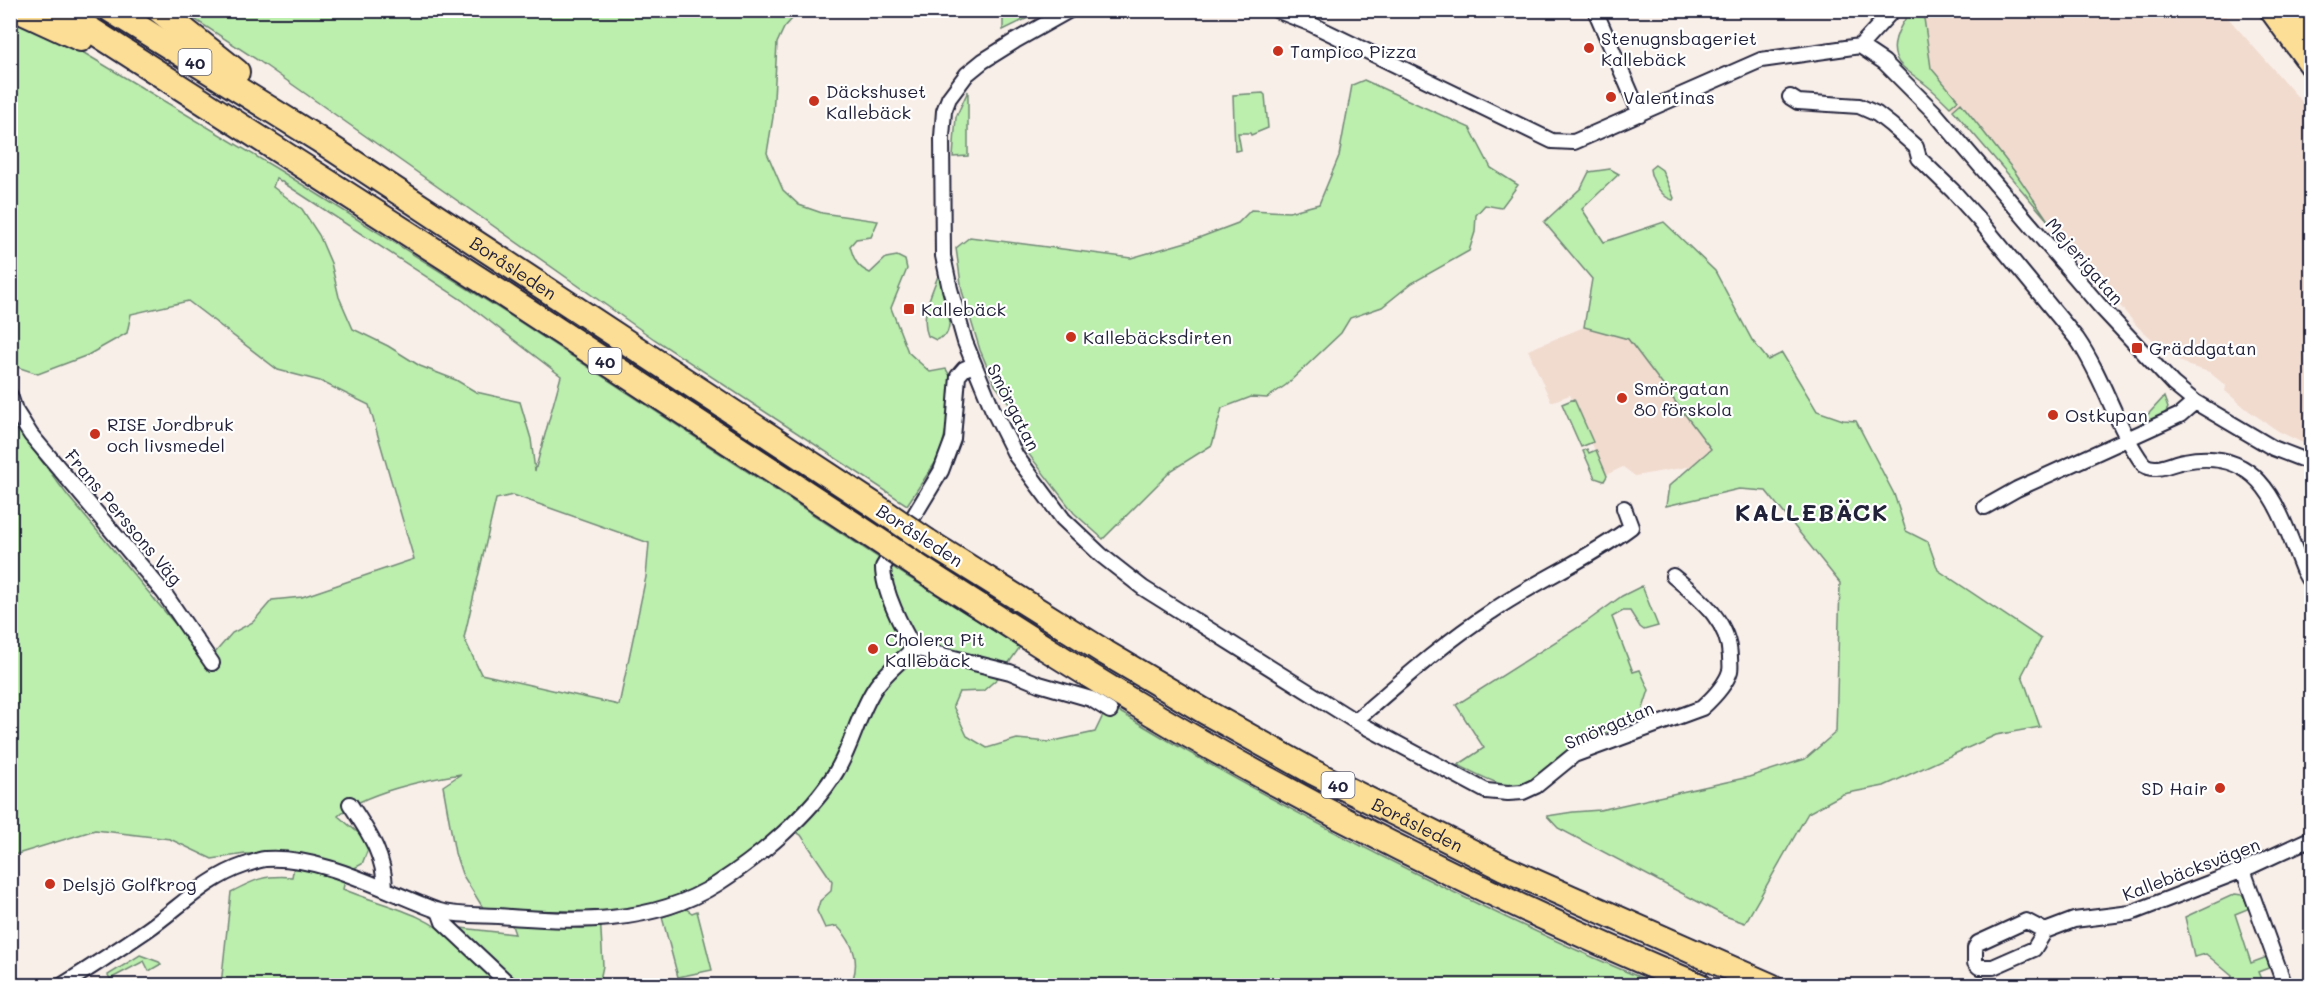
<svg xmlns="http://www.w3.org/2000/svg" width="2322" height="996" font-family="Mali,sans-serif">
<style>
.built{fill:#f1dbcf}
.green{fill:#bceeae;stroke:#6f8874;stroke-width:1.5;fill-rule:evenodd}
.lines{fill:none;stroke-linecap:round;stroke-linejoin:round}
.street-casing{stroke:#22223b;stroke-width:18}
.highway-casing{stroke:#22223b;stroke-width:28}
.street{stroke:#fff;stroke-width:14}
.highway{stroke:#fdde96;stroke-width:24}
.highway-bridge-casing{stroke:#22223b;stroke-width:28;stroke-linecap:butt}
.highway-bridge{stroke:#fdde96;stroke-width:24}
.poi-dot{fill:#c8321e;stroke:#fff;stroke-width:2}
.labels{text-anchor:middle;dominant-baseline:central;stroke-width:4.5;stroke-linejoin:round;paint-order:stroke}
.shield{fill:#fff;stroke:#646476;stroke-width:1.5}
.shield-label{font-size:16px;font-weight:bold;fill:#22223b}
.poi-label{font-size:18px;fill:#22223b;stroke:#fff;text-anchor:start}
.street-label{font-size:18px;fill:#22223b;stroke:#fff}
.district-label{font-size:24px;font-weight:bold;letter-spacing:1.5px;fill:#22223b;stroke:#fff}
</style>
<rect width="100%" height="100%" fill="#f9efe9"/>
<filter id="ink" filterUnits="userSpaceOnUse"><feTurbulence type="fractalNoise" baseFrequency=".0167" numOctaves="2"/><feDisplacementMap in="SourceGraphic" scale="12" xChannelSelector="R" yChannelSelector="G"/><feConvolveMatrix kernelMatrix="1 2 1 2 8 2 1 2 1" color-interpolation-filters="sRGB"/></filter>
<g filter="url(#ink)">
<path class="built" d="M 1911,11 L 2222,11 L 2311,112 L 2311,447 L 2278,431 L 2249,411 L 2225,391 L 2226,386 L 2209,372 L 2189,366 L 2172,356 L 2138,327 L 1953,110 L 1928,86 L 1901,65 L 1896,59 L 1895,38 L 1900,25 Z
M 1584,327 L 1628,339 L 1711,450 L 1693,466 L 1635,476 L 1623,467 L 1606,475 L 1570,395 L 1551,402 L 1528,350 Z"/>
<path class="green" d="M 182,11 L 799,11 L 784,28 L 777,43 L 773,117 L 767,153 L 783,190 L 799,205 L 822,213 L 878,221 L 871,237 L 856,239 L 850,246 C 854,260 857,267 870,273 L 886,258 L 897,256 L 905,260 L 907,269 L 891,308 L 908,352 L 930,372 L 946,369 L 953,381 L 952,403 L 941,451 L 935,463 L 907,505 L 654,339 L 259,61 Z
M 1003,11 L 1003,10 L 1042,11 L 1003,30 Z
M 1911,11 L 1923,11 L 1931,68 L 1958,100 L 1950,107 C 1942,99 1934,91 1925,84 C 1918,78 1909,73 1902,66 C 1885,50 1900,25 1911,11 Z
M 10,17 L 79,50 L 279,170 L 500,309 L 905,575 L 1020,647 L 999,677 L 983,691 L 959,692 L 953,706 L 967,736 L 987,748 L 1017,739 L 1049,742 L 1095,732 L 1108,705 C 1208,765 1310,821 1415,873 C 1495,913 1576,952 1659,985 L 832,985 L 853,979 C 860,958 852,941 837,926 L 825,928 L 817,911 L 820,901 L 831,891 L 832,881 L 801,835 L 785,825 C 757,851 724,875 690,893 C 666,906 627,911 600,914 L 603,966 L 599,985 L 221,985 L 231,892 C 256,879 264,875 292,877 L 295,859 L 264,854 L 245,854 L 212,859 L 170,839 L 95,830 L 11,856 L 11,420 L 68,496 L 207,662 L 232,633 L 253,622 L 272,600 L 302,597 L 414,559 L 369,405 L 320,381 L 278,370 L 188,301 L 131,314 L 127,333 L 88,355 L 38,374 L 11,365 ZM 276,178 L 462,300 L 561,376 L 535,471 L 531,439 L 520,402 L 476,392 L 456,380 L 420,366 L 388,346 L 353,329 L 339,297 L 331,263 L 319,235 L 302,209 L 273,187 ZM 513,495 L 649,543 L 646,577 L 619,705 L 481,674 L 464,638 L 496,499 ZM 461,774 L 443,786 L 455,853 L 462,874 L 485,911 L 507,911 L 515,934 L 461,928 L 453,941 C 425,911 379,905 343,889 L 347,872 L 362,864 L 368,849 L 362,836 L 338,816 C 362,793 428,779 461,774 Z
M 1364,80 L 1470,128 L 1491,168 L 1518,185 L 1501,208 L 1485,205 L 1476,215 L 1475,232 L 1469,251 L 1412,283 L 1382,307 L 1350,318 L 1341,333 L 1286,385 L 1267,398 L 1251,397 L 1222,408 L 1212,445 L 1172,470 L 1103,539 L 1074,513 L 1024,448 L 1009,403 L 995,385 L 980,350 L 962,291 L 956,248 L 970,237 L 1131,258 L 1193,240 L 1238,223 L 1251,210 L 1289,212 L 1319,204 L 1339,156 L 1352,85 Z
M 968,91 L 968,156 L 953,157 L 956,117 Z
M 1263,93 L 1265,95 L 1268,128 L 1251,135 L 1250,133 L 1238,133 L 1241,150 L 1235,151 L 1233,95 Z
M 1961,103 L 2015,172 L 2049,222 L 1953,110 Z
M 1655,165 L 1662,170 L 1674,198 L 1673,200 C 1662,198 1651,180 1650,169 Z
M 1610,169 L 1619,174 L 1582,209 L 1604,242 L 1664,222 L 1715,271 L 1752,340 L 1768,360 L 1782,353 L 1817,411 L 1843,420 L 1856,421 L 1894,494 L 1906,531 L 1928,542 L 1938,570 L 2041,639 L 2022,675 L 2040,727 L 1996,735 L 1884,786 L 1843,794 L 1808,813 L 1745,923 L 1725,916 L 1558,828 L 1547,816 L 1573,812 L 1600,810 L 1749,777 L 1805,759 L 1836,732 L 1840,583 L 1766,491 L 1739,489 L 1666,506 L 1669,486 L 1711,449 L 1628,339 L 1584,327 L 1592,279 L 1544,222 L 1581,188 L 1589,172 Z
M 938,276 C 946,290 954,321 946,335 L 936,340 L 928,336 C 920,316 931,295 938,276 Z
M 2164,397 L 2168,408 C 2163,419 2153,422 2141,422 Z
M 1574,399 L 1593,442 L 1581,447 L 1562,404 Z
M 1587,449 L 1589,453 L 1596,450 L 1607,476 L 1604,481 L 1595,478 L 1583,451 Z
M 1642,586 L 1658,626 L 1644,630 L 1640,627 L 1630,611 L 1623,611 L 1612,617 L 1633,672 L 1640,670 L 1649,690 L 1639,721 C 1621,728 1590,736 1574,746 C 1559,756 1548,773 1532,782 C 1510,795 1478,774 1458,765 L 1484,748 L 1456,705 L 1585,623 L 1622,596 Z
M 2235,894 L 2242,895 L 2250,908 L 2235,914 L 2251,963 L 2267,957 L 2271,967 L 2258,972 L 2263,984 L 2274,979 L 2277,985 L 2230,985 L 2232,976 L 2206,954 L 2194,957 L 2185,917 Z
M 686,909 L 692,913 L 697,911 L 712,970 L 678,977 L 662,917 Z
M 140,955 L 159,962 L 161,964 L 149,971 L 144,961 L 110,979 L 108,975 Z"/>
<g class="lines">
<defs>
<path id="street" d="M 1070,10 L 1015,41 L 983,61 L 967,74 L 949,98 L 944,111 L 942,137 L 943,256 L 950,289 L 965,342 L 992,408 L 1016,456 L 1063,519 L 1101,555 L 1143,588 L 1355,721 L 1486,791 L 1508,793 L 1523,792 L 1536,786 L 1574,755 L 1702,708 C 1713,698 1726,685 1730,671 C 1731,667 1730,661 1730,657 C 1729,620 1699,598 1673,576
M 1276,10 L 1311,24 L 1552,141 L 1574,142 L 1761,60 L 1860,46 L 1893,10
M 1595,10 L 1640,114
M 1860,46 L 1884,62 L 1934,112 L 2099,305 L 2173,384 L 2195,402 L 2273,448 L 2312,463
M 1790,97 L 1798,102 L 1859,106 L 1877,114 L 1891,125 L 1916,147 L 1919,158 L 1953,191 L 1980,221 L 2077,339 C 2104,378 2116,427 2144,465 C 2157,473 2171,463 2184,461 C 2264,446 2279,511 2303,570 L 2308,579 L 2312,580
M 10,395 L 15,410 L 31,435 L 164,593 L 212,663
M 1985,507 L 2017,489 L 2180,415 L 2195,402
M 914,648 C 902,628 883,591 883,567 L 941,471 L 953,439 L 958,376 L 964,369 L 973,365
M 914,648 L 1010,672 L 1039,684 L 1091,699 L 1110,711
M 1355,721 C 1399,683 1442,644 1491,612 C 1536,581 1587,560 1631,527 L 1624,508
M 350,804 C 368,832 384,853 385,888
M 2243,870 L 2285,986
M 439,911 L 443,922 L 511,986
M 2045,931 L 2026,921 L 1978,943 L 1975,948 L 1975,963 L 1979,967 L 1993,967 L 2034,949 L 2045,931 L 2074,920 L 2131,913 L 2243,870 L 2312,838
M 61,986 C 90,968 119,949 147,930 C 180,907 206,878 245,865 C 251,863 258,860 265,859 C 322,855 384,891 436,910 C 455,916 478,915 498,916 C 573,922 651,926 717,884 C 759,857 810,815 836,772 C 852,746 858,714 875,688 C 885,673 901,661 914,648"/>
<g id="highway">
<path d="M 18,10 L 81,39"/>
<path d="M 60,10 L 504,295 L 861,529"/>
<path id="s1" d="M 111,10 L 318,139 L 874,505"/>
<path d="M 159,10 L 237,72"/>
<path d="M 2272,10 L 2312,65"/>
<path d="M 2290,10 L 2312,34"/>
<path id="s2" d="M 927,541 L 1106,653 L 1204,711 L 1313,772 L 1504,868 L 1771,986"/>
<path d="M 914,564 C 1004,622 1094,680 1187,734 C 1352,829 1524,912 1700,986"/>
</g>
</defs>
<use href="#street" class="street-casing"/>
<use href="#highway" class="highway-casing"/>
<use href="#street" class="street"/>
<use href="#highway" class="highway"/>
<defs>
<path id="highway-bridge" d="M 874,505 L 927,541
M 861,529 L 914,564"/>
</defs>
<use href="#highway-bridge" class="highway-bridge-casing"/>
<use href="#highway-bridge" class="highway-bridge"/>
</g>
</g>
<g class="poi-dot">
<circle cx="1589" cy="48" r="6"/>
<circle cx="1278" cy="51" r="6"/>
<circle cx="1611" cy="97" r="6"/>
<circle cx="814" cy="101" r="6"/>
<rect x="903" y="303" width="12" height="12" rx="3"/>
<circle cx="1071" cy="337" r="6"/>
<rect x="2131" y="342" width="12" height="12" rx="3"/>
<circle cx="1622" cy="398" r="6"/>
<circle cx="2053" cy="415" r="6"/>
<circle cx="95" cy="434" r="6"/>
<circle cx="873" cy="649" r="6"/>
<circle cx="2220" cy="788" r="6"/>
<circle cx="50" cy="884" r="6"/>
</g>
<g class="labels">
<g class="shield">
<rect x="178.5" y="49" width="33" height="26" rx="4.5"/>
<rect x="588.5" y="348" width="33" height="26" rx="4.5"/>
<rect x="1321.5" y="772" width="33" height="26" rx="4.5"/>
</g>
<g class="shield-label">
<text x="195" y="62">40</text>
<text x="605" y="361">40</text>
<text x="1338" y="785">40</text>
</g>
<g class="poi-label">
<text x="1601" y="38">Stenugnsbageriet<tspan x="1601" dy="21">Kallebäck</tspan></text>
<text x="1290" y="51">Tampico Pizza</text>
<text x="826" y="91">Däckshuset<tspan x="826" dy="21">Kallebäck</tspan></text>
<text x="1623" y="97">Valentinas</text>
<text x="921" y="309">Kallebäck</text>
<text x="1083" y="337">Kallebäcksdirten</text>
<text x="2149" y="348">Gräddgatan</text>
<text x="1634" y="388">Smörgatan<tspan x="1634" dy="21">80 förskola</tspan></text>
<text x="2065" y="415">Ostkupan</text>
<text x="107" y="424">RISE Jordbruk<tspan x="107" dy="21">och livsmedel</tspan></text>
<text x="885" y="639">Cholera Pit<tspan x="885" dy="21">Kallebäck</tspan></text>
<text x="2208" y="788" text-anchor="end">SD Hair</text>
<text x="62" y="884">Delsjö Golfkrog</text>
</g>
<g class="street-label">
<text transform="translate(2085 261) rotate(49)">Mejerigatan</text>
<text stroke="none"><textPath href="#s1" startOffset="478">Boråsleden</textPath></text>
<text transform="translate(1014 407) rotate(63)">Smörgatan</text>
<text transform="translate(124 517) rotate(50)">Frans Perssons Väg</text>
<text transform="translate(920 535) rotate(33)">Boråsleden</text>
<text transform="translate(1609 725) rotate(-23)">Smörgatan</text>
<text stroke="none"><textPath href="#s2" startOffset="567">Boråsleden</textPath></text>
<text transform="translate(2191 869) rotate(-21)">Kallebäcksvägen</text>
</g>
<g class="district-label">
<text x="1812" y="511">KALLEBÄCK</text>
</g>
</g>
<rect width="2322" height="996" fill="none" stroke="#fff" stroke-width="36"/>
<rect x="18" y="18" width="2286" height="960" fill="none" stroke="#22223b" stroke-width="2" filter="url(#ink)"/>
</svg>
